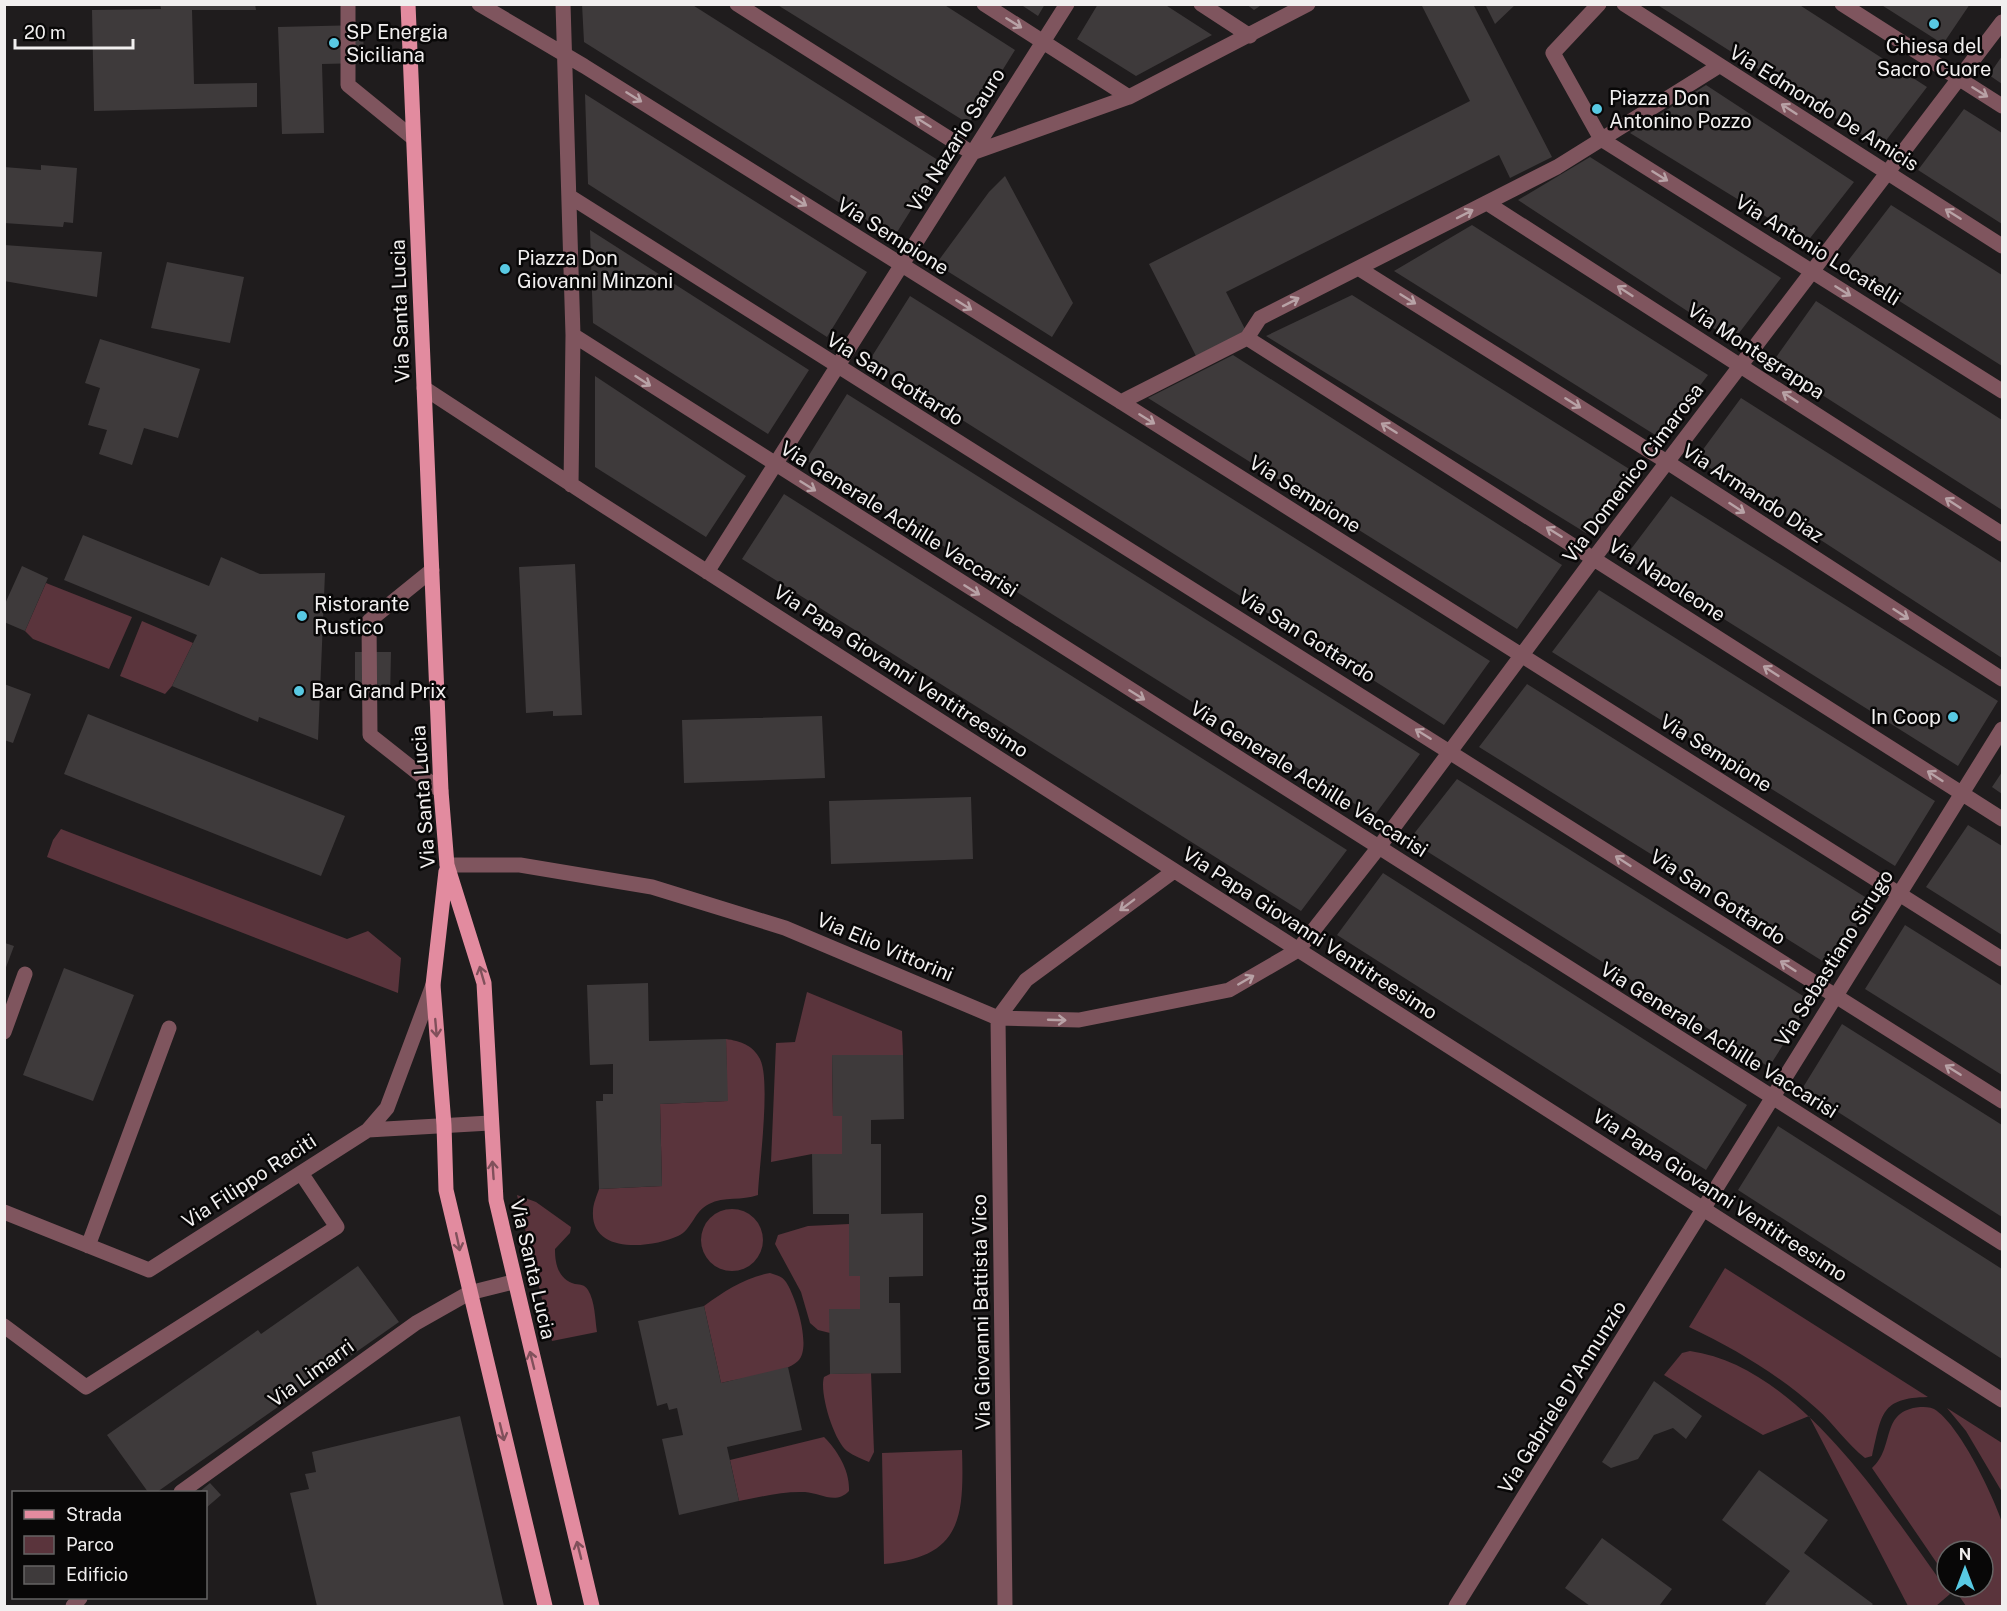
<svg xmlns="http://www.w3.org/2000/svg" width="2007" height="1611" font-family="'Public Sans',sans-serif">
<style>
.green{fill:#5a343c}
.building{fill:#3e3a3b}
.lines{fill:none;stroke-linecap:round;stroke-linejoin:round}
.minor{stroke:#7f555e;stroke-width:15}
.major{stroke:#e28b9f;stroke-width:15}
.oneway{stroke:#b8a2a6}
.oneway2{stroke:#80505b}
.poi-dot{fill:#58c9e3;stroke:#080707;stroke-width:2}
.labels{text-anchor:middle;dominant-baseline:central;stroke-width:5;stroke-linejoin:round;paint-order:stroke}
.poi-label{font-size:20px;fill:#f1efef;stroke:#080707;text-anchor:start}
.street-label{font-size:20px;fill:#f1efef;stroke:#080707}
</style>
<rect width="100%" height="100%" fill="#1f1c1d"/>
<path class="green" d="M 46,583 L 132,617 L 109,669 L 33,639 L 25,631 Z
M 142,621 L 193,643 L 172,686 L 165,694 L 120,676 Z
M 61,829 L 347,939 L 368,931 L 401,958 L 398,993 L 47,857 L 53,840 Z
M 807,992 L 902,1031 L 903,1055 L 832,1056 L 833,1116 L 842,1116 L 842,1154 L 812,1154 L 771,1162 L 776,1043 L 795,1042 Z
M 726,1039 C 740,1041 753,1045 760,1059 C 771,1080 759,1168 758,1195 C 742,1201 724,1196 709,1204 C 694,1211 692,1230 678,1236 C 652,1248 590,1255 593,1211 C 593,1204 597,1195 599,1189 L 662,1186 L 660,1104 L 727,1101 Z
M 517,1195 L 536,1202 L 571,1227 L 570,1233 L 555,1249 C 555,1264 558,1279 575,1284 C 581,1285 584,1284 588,1290 C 595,1301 595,1319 597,1332 L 552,1341 Z
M701 1240a31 31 0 1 1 62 0a31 31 0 1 1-62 0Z
M 849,1224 L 849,1276 L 860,1276 L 860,1309 L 830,1333 L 818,1330 L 810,1323 L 801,1292 L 775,1244 L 778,1235 L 808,1226 Z
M 1725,1268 L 1928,1397 C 1880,1398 1882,1414 1872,1456 L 1865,1458 C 1847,1444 1834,1424 1817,1409 C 1776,1373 1737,1350 1689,1327 Z
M 770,1273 C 776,1275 782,1276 786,1282 C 796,1297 812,1348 798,1361 C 785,1374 740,1378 721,1383 L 704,1306 C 725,1291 744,1278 770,1273 Z
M 1690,1351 C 1800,1366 1889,1511 1950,1594 L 1936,1606 L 1908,1606 L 1809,1416 L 1763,1435 L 1664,1375 L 1682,1353 Z
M 871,1373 L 874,1452 L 869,1462 C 862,1459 854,1456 847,1451 C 834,1441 819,1393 824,1377 L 830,1374 Z
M 1920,1407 C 1924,1407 1930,1407 1934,1409 C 1959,1424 1992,1493 2002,1522 L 2002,1606 L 1966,1606 L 1953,1587 L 1983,1587 L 1983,1551 L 1947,1551 L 1947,1578 L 1872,1468 C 1896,1447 1879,1411 1920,1407 Z
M 1947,1408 L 2002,1443 L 2002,1492 L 1966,1431 Z
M 824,1437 C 838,1451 850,1471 849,1491 C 836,1505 820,1493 805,1492 C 783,1491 761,1497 739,1501 L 730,1460 Z
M 962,1450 C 964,1517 962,1557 884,1564 L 882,1453 Z"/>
<path class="building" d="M 160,4 L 255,4 L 256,10 L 192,10 L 194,84 L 257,83 L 257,107 L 94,111 L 92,10 L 161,9 Z
M 582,4 L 691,4 L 941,162 L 894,237 L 584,42 Z
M 776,4 L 943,4 L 1015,50 L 969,124 Z
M 1020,4 L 1045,4 L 1038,16 Z
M 1098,4 L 1164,4 L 1212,35 L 1136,76 L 1077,39 Z
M 1246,4 L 1263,4 L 1254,10 Z
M 1421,4 L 1473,4 L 1552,157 L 1510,178 L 1499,155 L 1226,292 L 1246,331 L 1196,356 L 1149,264 L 1470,101 Z
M 1485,4 L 1516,4 L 1495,24 Z
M 1656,4 L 1798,4 L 1927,87 L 1881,147 Z
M 1880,4 L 1970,4 L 1943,44 Z
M 363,25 L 364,63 L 322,64 L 324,133 L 282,134 L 278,27 Z
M 2002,56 L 2002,84 L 1989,75 Z
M 1706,85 L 1854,182 L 1807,242 L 1630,133 Z
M 585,94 L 867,272 L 827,337 L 588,184 Z
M 1964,109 L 2002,133 L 2002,224 L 1918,170 Z
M 1590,157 L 1781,278 L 1733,341 L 1518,200 Z
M 41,165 L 77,168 L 73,223 L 64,222 L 63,227 L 4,223 L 4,167 L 41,170 Z
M 1005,176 L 1073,303 L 1052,337 L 936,264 L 989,192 Z
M 1891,205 L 2002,275 L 2002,366 L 1844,266 Z
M 1472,225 L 1708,375 L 1660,438 L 1394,271 Z
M 590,230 L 809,370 L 768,434 L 593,323 Z
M 4,245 L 102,252 L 97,297 L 4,281 Z
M 167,262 L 244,277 L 230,343 L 151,328 Z
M 1352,295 L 1634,472 L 1586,533 L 1266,336 Z
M 910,296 L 1490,661 L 1444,725 L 869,361 Z
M 1816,301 L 2002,420 L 2002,510 L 1772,363 Z
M 100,339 L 200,369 L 178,438 L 144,428 L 132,465 L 99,454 L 107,430 L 88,425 L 100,388 L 85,383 Z
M 1233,355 L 1562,565 L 1517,629 L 1148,398 Z
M 595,376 L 746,476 L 706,537 L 595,467 Z
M 847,394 L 1420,754 L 1374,816 L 806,460 Z
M 1741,398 L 2002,563 L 2002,658 L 1696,459 Z
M 784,494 L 1347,850 L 1301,911 L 742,559 Z
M 1671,496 L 1998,701 L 1958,766 L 1625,557 Z
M 83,535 L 209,586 L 221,557 L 260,574 L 325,573 L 318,740 L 259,717 L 258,722 L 172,686 L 197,635 L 64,580 Z
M 575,564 L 582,715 L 553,716 L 553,711 L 526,713 L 519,567 Z
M 22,566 L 48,578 L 25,631 L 4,622 L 4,606 Z
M 1599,590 L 1935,801 L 1895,866 L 1552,652 Z
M 355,652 L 391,652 L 390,699 L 355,699 Z
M 4,684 L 31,694 L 13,743 L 4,740 Z
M 1527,684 L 1873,902 L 1832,967 L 1479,747 Z
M 88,714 L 345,816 L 321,876 L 64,774 Z
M 822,716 L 825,778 L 684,783 L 682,720 Z
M 2002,772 L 2002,794 L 1992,787 Z
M 1457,779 L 1811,1001 L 1769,1067 L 1409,840 Z
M 971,797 L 973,859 L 831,864 L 829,801 Z
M 1968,825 L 2002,846 L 2002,935 L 1926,887 Z
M 1383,873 L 1747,1105 L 1706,1170 L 1337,935 Z
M 1905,925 L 2002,986 L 2002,1075 L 1865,989 Z
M 5,943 L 14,946 L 5,970 Z
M 64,968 L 134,995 L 93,1101 L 23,1075 Z
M 648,983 L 649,1041 L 726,1039 L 728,1101 L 660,1104 L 662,1186 L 599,1189 L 596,1101 L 603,1101 L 603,1094 L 613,1094 L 613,1064 L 590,1065 L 587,985 Z
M 1842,1024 L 2002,1125 L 2002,1217 L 1802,1089 Z
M 832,1055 L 903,1055 L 904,1119 L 871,1120 L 871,1144 L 881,1144 L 881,1214 L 923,1213 L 923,1276 L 889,1277 L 889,1303 L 900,1303 L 901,1373 L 830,1374 L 829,1309 L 860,1309 L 860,1276 L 849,1276 L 849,1214 L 813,1214 L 812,1154 L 842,1154 L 842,1116 L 833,1116 Z
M 1778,1126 L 2002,1269 L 2002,1359 L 1738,1190 Z
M 358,1266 L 399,1322 L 157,1492 L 148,1492 L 107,1435 L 258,1330 L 261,1334 Z
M 704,1306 L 721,1383 L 788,1367 L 802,1430 L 727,1447 L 739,1501 L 679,1515 L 662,1439 L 683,1435 L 677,1408 L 669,1410 L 667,1403 L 657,1406 L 638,1321 Z
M 1654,1381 L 1702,1416 L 1686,1439 L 1673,1428 L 1654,1435 L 1638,1459 L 1611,1468 L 1602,1462 Z
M 460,1416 L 504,1606 L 317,1606 L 290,1493 L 309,1489 L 305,1474 L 316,1472 L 312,1452 Z
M 1759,1470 L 1828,1520 L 1804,1553 L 1873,1604 L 1871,1606 L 1768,1606 L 1765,1604 L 1790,1571 L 1722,1520 Z
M 210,1483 L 221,1495 L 206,1508 L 206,1492 L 199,1492 Z
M 1602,1538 L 1672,1589 L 1659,1606 L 1590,1606 L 1565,1588 Z"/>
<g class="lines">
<path class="minor" d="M 348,4 L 348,85 L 413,138
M 479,4 L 584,66 L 1121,402 L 2002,959
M 563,4 L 573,335 L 571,485
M 737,4 L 972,153 L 1129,97
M 984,4 L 1129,97 L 1308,4
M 1201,4 L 1250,36
M 1599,4 L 1553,53 L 1601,139 L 2002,391
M 1624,4 L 2002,246
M 1842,4 L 2002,106
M 569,196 L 2002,1101
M 1487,203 L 2002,534
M 1358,268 L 1667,462 L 2002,679
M 573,335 L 2002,1243
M 1247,338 L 2002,819
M 424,388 L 595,500 L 2002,1400
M 1121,402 L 1247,338 L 1260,318 L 1557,167 L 1719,66
M 432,570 L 369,621 L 370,735 L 441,791
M 707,572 L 1067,4
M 447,865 L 520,865 L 652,887 L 785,928 L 998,1018 L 1079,1020 L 1229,990 L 1298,950 L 1379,847 L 1594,558 L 2002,22
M 998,1018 L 1005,1606
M 998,1018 L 1026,980 L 1174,871
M 4,1032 L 25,974
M 368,1130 L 490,1123
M 4,1212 L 149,1270 L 368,1130 L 387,1108 L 433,985
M 88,1246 L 169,1028
M 4,1326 L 86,1387 L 337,1227 L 301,1173
M 181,1492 L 416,1323 L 469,1293 L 513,1282
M 73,1606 L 80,1598
M 1456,1606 L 2002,729"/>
<path class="major" d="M 408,4 L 441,791 L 447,865 L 484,983 L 496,1200 L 592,1606
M 446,871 L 433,985 L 444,1125 L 446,1190 L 545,1606"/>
</g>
<defs><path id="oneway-shaft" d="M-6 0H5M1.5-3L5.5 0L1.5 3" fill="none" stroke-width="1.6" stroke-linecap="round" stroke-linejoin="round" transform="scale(1.5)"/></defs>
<g class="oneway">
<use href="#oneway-shaft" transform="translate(1014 23) rotate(32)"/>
<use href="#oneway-shaft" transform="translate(1980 92) rotate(32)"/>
<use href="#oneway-shaft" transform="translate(634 97) rotate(32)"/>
<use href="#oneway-shaft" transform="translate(1789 109) rotate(-147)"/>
<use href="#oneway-shaft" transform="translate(923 122) rotate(-148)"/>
<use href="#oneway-shaft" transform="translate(1660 176) rotate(32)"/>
<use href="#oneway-shaft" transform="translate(799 201) rotate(32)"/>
<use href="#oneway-shaft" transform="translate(1465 214) rotate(-27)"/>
<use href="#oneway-shaft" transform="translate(1953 214) rotate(-148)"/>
<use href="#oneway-shaft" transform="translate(1625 291) rotate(-147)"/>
<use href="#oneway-shaft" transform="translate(1843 291) rotate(32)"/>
<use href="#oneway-shaft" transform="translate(1408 299) rotate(32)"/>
<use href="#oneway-shaft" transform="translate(1291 302) rotate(-27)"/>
<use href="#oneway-shaft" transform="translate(964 305) rotate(32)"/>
<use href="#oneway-shaft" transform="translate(643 381) rotate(33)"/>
<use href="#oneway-shaft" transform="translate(1790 397) rotate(-147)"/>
<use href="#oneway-shaft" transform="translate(1573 403) rotate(32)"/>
<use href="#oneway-shaft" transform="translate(1147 419) rotate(32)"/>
<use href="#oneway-shaft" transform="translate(1389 428) rotate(-148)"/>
<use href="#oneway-shaft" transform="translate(808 486) rotate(32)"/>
<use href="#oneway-shaft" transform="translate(1953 503) rotate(-147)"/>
<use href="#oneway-shaft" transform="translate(1737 508) rotate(33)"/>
<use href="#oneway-shaft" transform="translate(1554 532) rotate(-148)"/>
<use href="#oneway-shaft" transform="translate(972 590) rotate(32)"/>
<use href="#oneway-shaft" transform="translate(1901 614) rotate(33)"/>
<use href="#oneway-shaft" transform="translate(1771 671) rotate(-147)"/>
<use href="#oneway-shaft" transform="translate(1137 695) rotate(32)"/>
<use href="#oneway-shaft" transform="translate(1423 734) rotate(-148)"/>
<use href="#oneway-shaft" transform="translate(1935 776) rotate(-147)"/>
<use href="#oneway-shaft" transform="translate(1623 861) rotate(-147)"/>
<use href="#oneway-shaft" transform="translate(1127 905) rotate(143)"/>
<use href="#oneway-shaft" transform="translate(1788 966) rotate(-147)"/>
<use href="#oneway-shaft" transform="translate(1246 980) rotate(-30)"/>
<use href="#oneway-shaft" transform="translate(1057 1020) rotate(2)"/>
<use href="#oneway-shaft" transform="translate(1953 1070) rotate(-148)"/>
</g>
<g class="oneway2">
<use href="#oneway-shaft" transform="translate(482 975) rotate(-106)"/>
<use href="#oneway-shaft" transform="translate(436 1028) rotate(85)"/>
<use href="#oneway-shaft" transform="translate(493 1170) rotate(-94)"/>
<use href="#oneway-shaft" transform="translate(458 1242) rotate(78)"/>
<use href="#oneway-shaft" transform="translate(532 1360) rotate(-104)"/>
<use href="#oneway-shaft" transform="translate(502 1432) rotate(76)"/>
<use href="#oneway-shaft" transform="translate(579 1550) rotate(-104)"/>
</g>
<g class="poi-dot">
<circle cx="1934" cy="24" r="6"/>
<circle cx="334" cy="43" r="6"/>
<circle cx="1597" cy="109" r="6"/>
<circle cx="505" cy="269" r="6"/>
<circle cx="302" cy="616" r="6"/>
<circle cx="299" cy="691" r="6"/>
<circle cx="1953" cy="717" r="6"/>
</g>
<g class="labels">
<g class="poi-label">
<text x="346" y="32">SP Energia<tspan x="346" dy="23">Siciliana</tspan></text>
<text x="1934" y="46" text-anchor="middle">Chiesa del<tspan x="1934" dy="23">Sacro Cuore</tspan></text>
<text x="1609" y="98">Piazza Don<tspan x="1609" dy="23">Antonino Pozzo</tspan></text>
<text x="517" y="258">Piazza Don<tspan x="517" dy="23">Giovanni Minzoni</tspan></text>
<text x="314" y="604">Ristorante<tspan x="314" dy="23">Rustico</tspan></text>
<text x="311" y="691">Bar Grand Prix</text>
<text x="1941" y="717" text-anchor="end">In Coop</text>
</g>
<g class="street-label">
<text transform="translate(1824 108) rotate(32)">Via Edmondo De Amicis</text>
<text transform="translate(956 140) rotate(-58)">Via Nazario Sauro</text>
<text transform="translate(893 236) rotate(32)">Via Sempione</text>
<text transform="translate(1818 250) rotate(32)">Via Antonio Locatelli</text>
<text transform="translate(400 311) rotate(-92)">Via Santa Lucia</text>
<text transform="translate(1756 351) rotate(33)">Via Montegrappa</text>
<text transform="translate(895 379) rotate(32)">Via San Gottardo</text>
<text transform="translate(1633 473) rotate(-53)">Via Domenico Cimarosa</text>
<text transform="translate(1753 493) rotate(33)">Via Armando Diaz</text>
<text transform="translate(1305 494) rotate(32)">Via Sempione</text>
<text transform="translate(899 519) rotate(32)">Via Generale Achille Vaccarisi</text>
<text transform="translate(1667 580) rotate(33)">Via Napoleone</text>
<text transform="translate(1307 636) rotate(32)">Via San Gottardo</text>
<text transform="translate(901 671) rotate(33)">Via Papa Giovanni Ventitreesimo</text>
<text transform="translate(1716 753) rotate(32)">Via Sempione</text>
<text transform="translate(1309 779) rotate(32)">Via Generale Achille Vaccarisi</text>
<text transform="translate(423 797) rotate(-94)">Via Santa Lucia</text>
<text transform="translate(1718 897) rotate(33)">Via San Gottardo</text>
<text transform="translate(1310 933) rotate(33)">Via Papa Giovanni Ventitreesimo</text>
<text transform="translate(885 947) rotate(23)">Via Elio Vittorini</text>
<text transform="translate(1834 958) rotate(-58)">Via Sebastiano Sirugo</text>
<text transform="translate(1719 1040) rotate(32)">Via Generale Achille Vaccarisi</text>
<text transform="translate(249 1181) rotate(-33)">Via Filippo Raciti</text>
<text transform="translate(1720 1195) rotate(33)">Via Papa Giovanni Ventitreesimo</text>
<text transform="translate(533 1269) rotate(77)">Via Santa Lucia</text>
<text transform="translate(981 1312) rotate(-91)">Via Giovanni Battista Vico</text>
<text transform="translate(311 1373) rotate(-36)">Via Limarri</text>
<text transform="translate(1562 1397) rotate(-58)">Via Gabriele D'Annunzio</text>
</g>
</g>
<rect width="2007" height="1611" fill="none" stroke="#f1efef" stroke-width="12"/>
<rect x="12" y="1491" width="195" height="108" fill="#080707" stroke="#656464" stroke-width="1.5"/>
<rect x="24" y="1510" width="30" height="9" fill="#e28b9f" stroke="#656464" stroke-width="1.5"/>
<text x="66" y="1521" font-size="18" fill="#f1efef">Strada</text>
<rect x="24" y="1536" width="30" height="18" fill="#5a343c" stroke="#656464" stroke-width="1.5"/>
<text x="66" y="1551" font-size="18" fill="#f1efef">Parco</text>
<rect x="24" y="1566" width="30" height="18" fill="#3e3a3b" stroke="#656464" stroke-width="1.5"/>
<text x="66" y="1581" font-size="18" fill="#f1efef">Edificio</text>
<g transform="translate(1965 1569)"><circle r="28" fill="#080707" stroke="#656464" stroke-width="1.5"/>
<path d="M0-4.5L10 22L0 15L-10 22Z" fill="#58c9e3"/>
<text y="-9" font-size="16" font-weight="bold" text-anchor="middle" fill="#f1efef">N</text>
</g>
<path d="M15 39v9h118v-9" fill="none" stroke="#f1efef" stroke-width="3"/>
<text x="24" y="39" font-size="18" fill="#f1efef" stroke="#080707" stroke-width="4.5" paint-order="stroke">20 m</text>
</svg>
